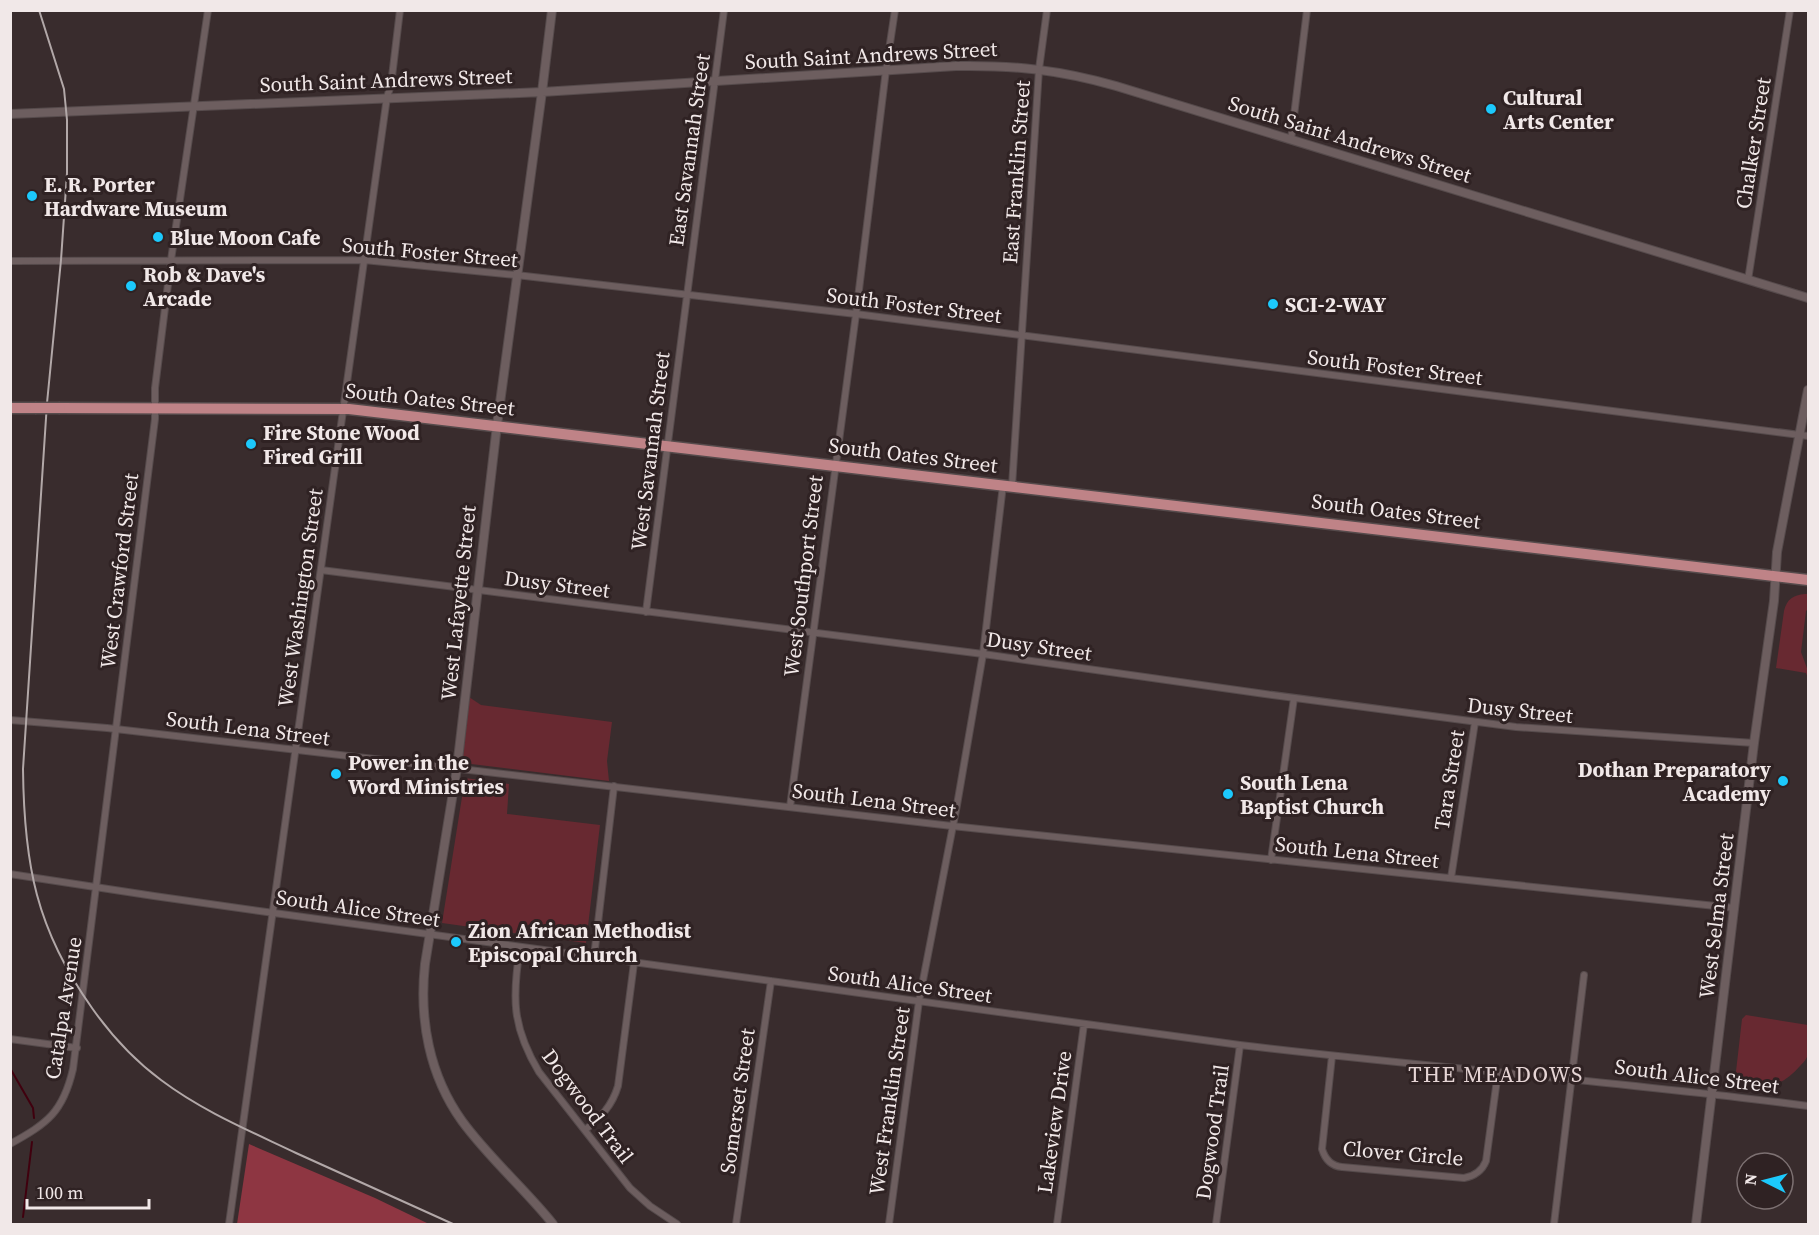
<svg xmlns="http://www.w3.org/2000/svg" width="1819" height="1235" font-family="'Source Serif 4',serif">
<style>
.green{fill:#682931}
.forest{fill:#8e3642}
.lines{fill:none;stroke-linecap:round;stroke-linejoin:round}
.stream{stroke:#40000e;stroke-width:2}
.minor-casing{stroke:#564b4c;stroke-width:8}
.tertiary-casing{stroke:#564b4c;stroke-width:10}
.primary-casing{stroke:#564b4c;stroke-width:13}
.minor{stroke:#6d5e5f;stroke-width:6}
.tertiary{stroke:#6d5e5f;stroke-width:8}
.primary{stroke:#bf8387;stroke-width:10}
.rail{stroke:#b2a8a8;stroke-width:2}
.primary-bridge-casing{stroke:#564b4c;stroke-width:13;stroke-linecap:butt}
.primary-bridge{stroke:#bf8387;stroke-width:10}
.poi-dot{fill:#1cc9fc;stroke:#2f2223;stroke-width:2}
.labels{text-anchor:middle;dominant-baseline:central;stroke-width:6;stroke-linejoin:round;paint-order:stroke}
.street-label{font-size:21px;fill:#f1e8e8;stroke:#2f2223}
.poi-label{font-size:21px;font-weight:bold;fill:#f1e8e8;stroke:#2f2223;text-anchor:start}
.neighbourhood-label{font-size:22px;letter-spacing:1.5px;fill:#e6d5d5;stroke:#2f2223}
</style>
<rect width="100%" height="100%" fill="#392c2d"/>
<path class="green" d="M 1805,594 L 1808,594 L 1808,609 L 1806,611 L 1801,652 L 1808,671 L 1808,678 L 1806,673 L 1776,668 L 1784,611 C 1787,599 1793,595 1805,594 Z
M 469,697 L 481,705 L 612,722 L 607,761 L 609,781 L 463,763 L 462,761 Z
M 465,778 L 509,784 L 507,814 L 600,825 L 586,943 L 442,923 Z
M 1746,1015 L 1808,1025 C 1809,1034 1811,1046 1808,1054 C 1807,1059 1803,1063 1800,1066 C 1782,1087 1760,1092 1734,1089 L 1742,1019 Z"/>
<path class="forest" d="M 249,1144 L 375,1198 L 429,1224 L 237,1224 Z"/>
<g class="lines">
<path class="stream" d="M 10,1068 L 33,1108 L 34,1118
M 23,1217 L 32,1142"/>
<defs>
<path id="minor" d="M 1291,140 L 1307,10
M 10,261 L 364,260 L 525,276 L 856,314 L 1808,436
M 1748,280 L 1790,10
M 1012,486 L 1039,69 L 1047,10
M 321,570 L 983,654 L 1265,694 L 1516,727 L 1754,743
M 646,612 L 724,10
M 10,720 L 107,728 L 952,826 L 1735,908
M 790,807 L 856,314 L 886,70 L 895,10
M 1271,860 L 1294,698
M 10,874 L 154,896 L 274,913 L 1240,1045 C 1430,1068 1620,1081 1808,1106
M 1451,878 L 1475,722
M 520,947 C 512,998 512,1027 539,1072 L 630,1188 L 650,1206 L 677,1224
M 594,957 L 614,786
M 10,1039 L 77,1048
M 1332,1056 L 1322,1149 C 1325,1159 1331,1166 1342,1167 L 1464,1178 C 1475,1176 1482,1171 1486,1161 L 1498,1072
M 585,1130 C 601,1117 612,1106 618,1086 L 634,963
M 10,1144 C 48,1123 63,1112 73,1069 L 155,419 L 155,388 L 171,260 L 208,10
M 229,1224 C 283,849 333,473 387,97 L 391,85 L 400,10
M 736,1224 L 771,981
M 889,1224 L 919,1001 L 957,805 L 983,654 L 1003,485
M 1057,1224 L 1084,1024
M 1216,1224 L 1240,1045
M 1554,1224 L 1584,975"/>
<path id="tertiary" d="M 552,10 L 542,92 L 497,425 L 457,768 L 425,964 C 419,1019 429,1075 462,1121 C 489,1158 525,1189 553,1224
M 10,114 L 542,92 L 956,66 C 1014,65 1060,70 1116,86 L 1808,298
M 1696,1224 L 1754,743 L 1774,601 L 1777,552 L 1808,390"/>
<path id="primary" d="M 10,408 L 35,408
M 60,408 L 349,409 L 1808,580"/>
</defs>
<use href="#minor" class="minor-casing"/>
<use href="#tertiary" class="tertiary-casing"/>
<use href="#primary" class="primary-casing"/>
<use href="#minor" class="minor"/>
<use href="#tertiary" class="tertiary"/>
<use href="#primary" class="primary"/>
<path class="rail" d="M 39,10 L 64,89 L 67,120 L 67,173 L 61,260 L 47,403 L 23,769 C 24,864 36,929 92,1008 C 111,1035 134,1060 161,1080 C 202,1111 250,1131 296,1153 C 349,1177 401,1201 453,1224"/>
<defs>
<path id="primary-bridge" d="M 35,408 L 60,408"/>
</defs>
<use href="#primary-bridge" class="primary-bridge-casing"/>
<use href="#primary-bridge" class="primary-bridge"/>
</g>
<g class="poi-dot">
<circle cx="1491" cy="109" r="6"/>
<circle cx="32" cy="196" r="6"/>
<circle cx="158" cy="237" r="6"/>
<circle cx="131" cy="286" r="6"/>
<circle cx="1273" cy="304" r="6"/>
<circle cx="251" cy="444" r="6"/>
<circle cx="336" cy="774" r="6"/>
<circle cx="1783" cy="781" r="6"/>
<circle cx="1228" cy="794" r="6"/>
<circle cx="456" cy="942" r="6"/>
</g>
<g class="labels">
<g class="street-label">
<text transform="translate(871 55) rotate(-3)">South Saint Andrews Street</text>
<text transform="translate(386 80) rotate(-2)">South Saint Andrews Street</text>
<text transform="translate(1350 139) rotate(17)">South Saint Andrews Street</text>
<text transform="translate(1753 143) rotate(-81)">Chalker Street</text>
<text transform="translate(689 150) rotate(-82)">East Savannah Street</text>
<text transform="translate(1016 172) rotate(-86)">East Franklin Street</text>
<text transform="translate(430 252) rotate(5)">South Foster Street</text>
<text transform="translate(914 305) rotate(7)">South Foster Street</text>
<text transform="translate(1395 367) rotate(7)">South Foster Street</text>
<text transform="translate(430 399) rotate(6)">South Oates Street</text>
<text transform="translate(650 451) rotate(-83)">West Savannah Street</text>
<text transform="translate(913 455) rotate(7)">South Oates Street</text>
<text transform="translate(1396 511) rotate(7)">South Oates Street</text>
<text transform="translate(119 571) rotate(-83)">West Crawford Street</text>
<text transform="translate(803 576) rotate(-83)">West Southport Street</text>
<text transform="translate(557 584) rotate(7)">Dusy Street</text>
<text transform="translate(300 598) rotate(-82)">West Washington Street</text>
<text transform="translate(458 603) rotate(-84)">West Lafayette Street</text>
<text transform="translate(1039 646) rotate(8)">Dusy Street</text>
<text transform="translate(1520 710) rotate(6)">Dusy Street</text>
<text transform="translate(248 728) rotate(7)">South Lena Street</text>
<text transform="translate(1449 780) rotate(-81)">Tara Street</text>
<text transform="translate(874 800) rotate(7)">South Lena Street</text>
<text transform="translate(1357 852) rotate(6)">South Lena Street</text>
<text transform="translate(358 908) rotate(8)">South Alice Street</text>
<text transform="translate(1716 916) rotate(-83)">West Selma Street</text>
<text transform="translate(910 984) rotate(8)">South Alice Street</text>
<text transform="translate(63 1008) rotate(-81)">Catalpa Avenue</text>
<text transform="translate(1697 1076) rotate(7)">South Alice Street</text>
<text transform="translate(737 1101) rotate(-82)">Somerset Street</text>
<text transform="translate(889 1101) rotate(-82)">West Franklin Street</text>
<text transform="translate(588 1106) rotate(53)">Dogwood Trail</text>
<text transform="translate(1054 1122) rotate(-82)">Lakeview Drive</text>
<text transform="translate(1212 1132) rotate(-82)">Dogwood Trail</text>
<text transform="translate(1403 1153) rotate(5)">Clover Circle</text>
</g>
<g class="poi-label">
<text x="1503" y="97">Cultural<tspan x="1503" dy="24">Arts Center</tspan></text>
<text x="44" y="184">E. R. Porter<tspan x="44" dy="24">Hardware Museum</tspan></text>
<text x="170" y="237">Blue Moon Cafe</text>
<text x="143" y="274">Rob &amp; Dave's<tspan x="143" dy="24">Arcade</tspan></text>
<text x="1285" y="304">SCI-2-WAY</text>
<text x="263" y="432">Fire Stone Wood<tspan x="263" dy="24">Fired Grill</tspan></text>
<text x="348" y="762">Power in the<tspan x="348" dy="24">Word Ministries</tspan></text>
<text x="1771" y="769" text-anchor="end">Dothan Preparatory<tspan x="1771" dy="24">Academy</tspan></text>
<text x="1240" y="782">South Lena<tspan x="1240" dy="24">Baptist Church</tspan></text>
<text x="468" y="930">Zion African Methodist<tspan x="468" dy="24">Episcopal Church</tspan></text>
</g>
<g class="neighbourhood-label">
<text x="1496" y="1074">THE MEADOWS</text>
</g>
</g>
<rect width="1819" height="1235" fill="none" stroke="#f1e8e8" stroke-width="24"/>
<g transform="translate(1765 1181) rotate(276)"><circle r="28" fill="#2f2223" stroke="#7d7172" stroke-width="1.5"/>
<path d="M0-4.5L10 22L0 15L-10 22Z" fill="#1cc9fc"/>
<text y="-9" font-size="16" font-weight="bold" text-anchor="middle" fill="#f1e8e8">N</text>
</g>
<path d="M27 1199v9h122v-9" fill="none" stroke="#f1e8e8" stroke-width="3"/>
<text x="36" y="1199" font-size="18" fill="#f1e8e8" stroke="#2f2223" stroke-width="4.5" paint-order="stroke">100 m</text>
</svg>
